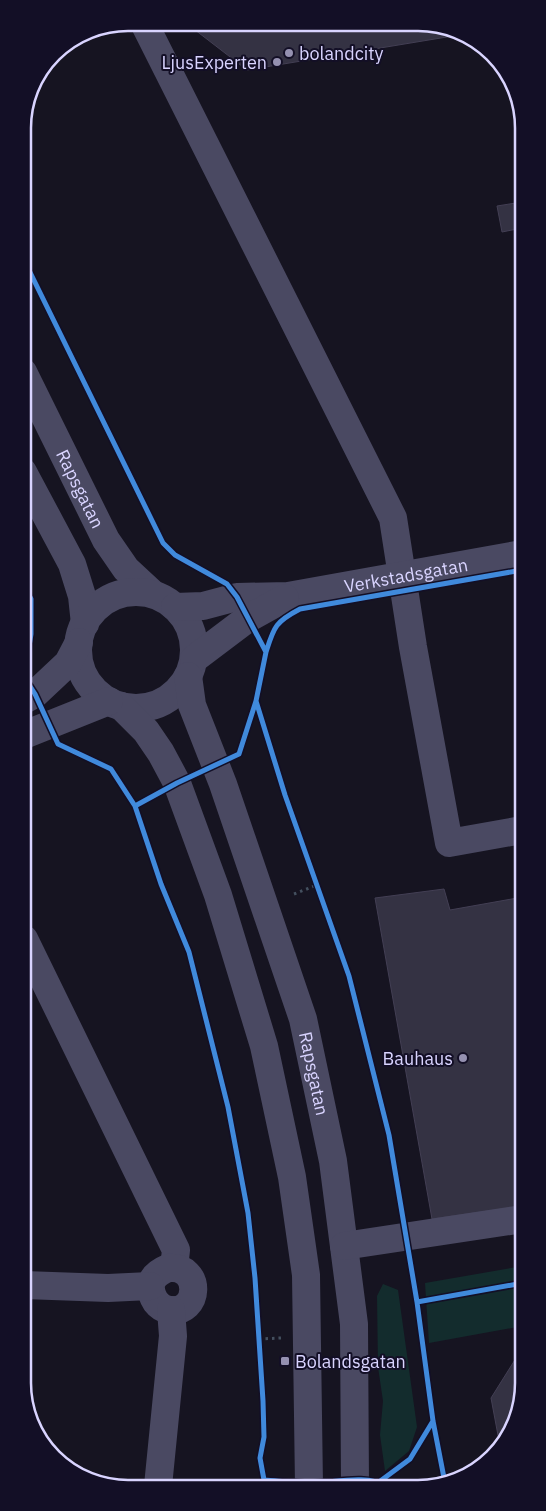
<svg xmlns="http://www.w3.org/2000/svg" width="546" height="1511" font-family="'IBM Plex Sans',sans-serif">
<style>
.green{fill:#132c2d}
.building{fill:#343243;stroke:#433f54}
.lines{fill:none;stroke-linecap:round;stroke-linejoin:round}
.path{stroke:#44505f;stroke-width:3;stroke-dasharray:2.5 4;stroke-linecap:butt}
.minor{stroke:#4a4962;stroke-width:28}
.cycleway-casing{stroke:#130f26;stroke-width:8}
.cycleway{stroke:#408adc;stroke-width:5}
.poi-dot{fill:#9591b1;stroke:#130f26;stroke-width:2}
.labels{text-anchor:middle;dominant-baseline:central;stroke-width:4;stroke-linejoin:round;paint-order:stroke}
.poi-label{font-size:18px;fill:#d9d4ff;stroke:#130f26;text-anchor:start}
.street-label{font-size:18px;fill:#d9d4ff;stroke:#130f26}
.rim{fill:none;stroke:#d9d4ff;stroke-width:2.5}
</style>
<rect width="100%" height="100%" fill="#161421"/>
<path class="green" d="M 523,1266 L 523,1326 L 429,1343 L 425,1283 Z
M 383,1284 L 398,1290 L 417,1427 L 409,1451 L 385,1471 L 380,1435 L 383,1401 L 378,1367 L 377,1296 Z"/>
<path class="building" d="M 186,23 L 439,25 L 459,35 L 247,70 Z
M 522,202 L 522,228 L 502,232 L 497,206 Z
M 444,889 L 450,910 L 523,897 L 523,1206 L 432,1219 L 375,898 Z
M 523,1347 L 523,1390 L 500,1446 L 491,1398 Z"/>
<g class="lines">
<path class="path" d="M 294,894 L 317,885
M 259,1339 L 281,1338"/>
<g class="minor">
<path d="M 144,23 L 393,518 L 413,647 L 449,843 L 522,830"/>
<path id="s1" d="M 23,372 L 106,540 L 126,569 L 153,594"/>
<path d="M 23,472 L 72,564 L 82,596 L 85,624"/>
<circle cx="136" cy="650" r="58"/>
<path id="s2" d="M 175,607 L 203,606 L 237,597 L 288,596 L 522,554"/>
<path d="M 194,659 L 247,619 L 285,598"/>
<path id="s3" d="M 188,676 L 192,705 L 223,784 L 303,1019 L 333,1161 L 354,1324 L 355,1486"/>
<path d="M 24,700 L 35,694 L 68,663 L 79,642"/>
<path d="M 121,706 L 146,731 L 161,753 L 177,783 L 218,895 L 264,1046 L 292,1177 L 306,1275 L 309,1486"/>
<path d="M 24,735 L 109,701"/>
<path d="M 24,939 L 176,1250 L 174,1268"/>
<path d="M 344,1246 L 523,1219"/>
<path d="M 168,1268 C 203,1265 200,1315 169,1310 C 164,1309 159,1306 156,1302 C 146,1286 151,1275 168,1268 Z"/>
<path d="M 24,1285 L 108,1288 L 150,1286"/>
<path d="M 158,1486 L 173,1336 L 171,1310"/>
</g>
<defs>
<path id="cycleway" d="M 23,258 L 163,543 L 175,555 L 227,584 L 237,597 L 266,652 L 256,701 L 285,795 L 349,976 L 389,1135 L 417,1302 L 433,1421 L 445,1483
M 23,584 L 31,599 L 31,634 L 24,677 L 35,694 L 58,744 L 111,769 L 135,806 L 161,884 L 189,952 L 228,1107 L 248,1213 L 255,1278 L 263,1401 L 264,1437 L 260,1458 L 264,1480 L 259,1486
M 266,652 C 274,627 275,622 300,609 L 522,570
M 135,806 L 177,783 L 239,754 L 256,701
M 417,1302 L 523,1283
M 264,1480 C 279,1481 295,1483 310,1483 C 334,1483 365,1474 387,1486
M 379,1482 L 410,1459 L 433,1421"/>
</defs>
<use href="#cycleway" class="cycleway-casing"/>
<use href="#cycleway" class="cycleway"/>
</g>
<g class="poi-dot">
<circle cx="289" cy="53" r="5"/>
<circle cx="277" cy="62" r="5"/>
<circle cx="463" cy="1058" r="5"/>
<rect x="280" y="1356" width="10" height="10" rx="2.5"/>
</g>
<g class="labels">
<g class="poi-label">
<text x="299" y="53">bolandcity</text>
<text x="267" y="62" text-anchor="end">LjusExperten</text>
<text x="453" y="1058" text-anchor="end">Bauhaus</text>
<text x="295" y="1361">Bolandsgatan</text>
</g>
<g class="street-label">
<text stroke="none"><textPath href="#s1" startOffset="130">Rapsgatan</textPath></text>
<text stroke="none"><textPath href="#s2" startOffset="234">Verkstadsgatan</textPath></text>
<text stroke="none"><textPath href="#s3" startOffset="418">Rapsgatan</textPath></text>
</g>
</g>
<path d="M0 0H546V1511H0ZM128 31H418A97 97 0 0 1 515 128V1383A97 97 0 0 1 418 1480H128A97 97 0 0 1 31 1383V128A97 97 0 0 1 128 31Z" fill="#130f26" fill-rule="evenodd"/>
<path class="rim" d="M128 31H418A97 97 0 0 1 515 128V1383A97 97 0 0 1 418 1480H128A97 97 0 0 1 31 1383V128A97 97 0 0 1 128 31Z"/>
</svg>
